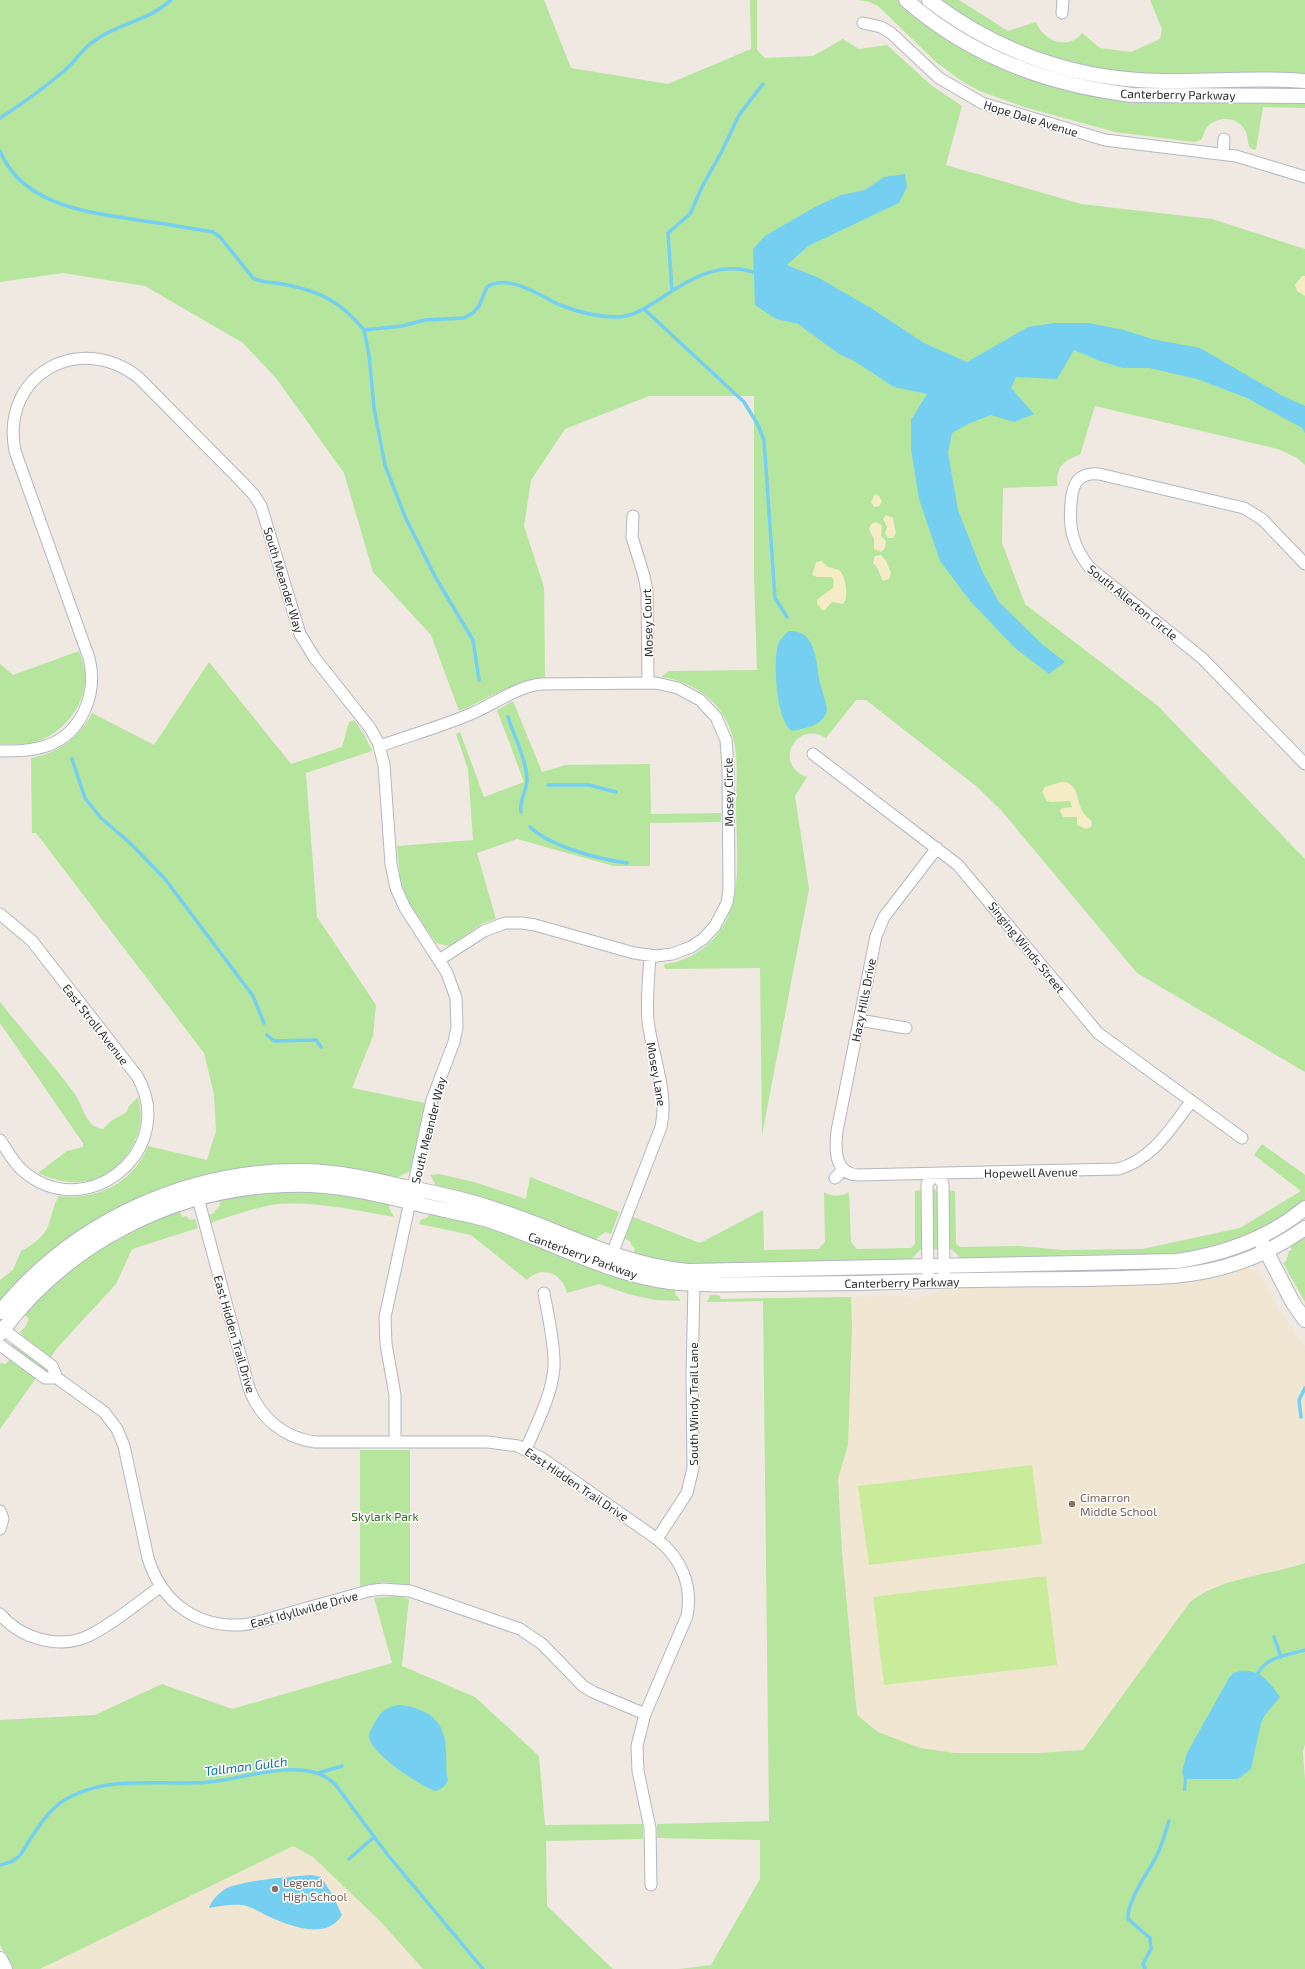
<svg xmlns="http://www.w3.org/2000/svg" width="1305" height="1969" font-family="'Exo 2',sans-serif">
<style>
.education{fill:#f0e6d1}
.green{fill:#b6e59e}
.sand{fill:#f3ecc5}
.pitch{fill:#c9ec9a}
.water{fill:#75cff0}
.lines{fill:none;stroke-linecap:round;stroke-linejoin:round}
.stream{stroke:#75cff0;stroke-width:3.5}
.minor-casing{stroke:#b4b7c1;stroke-width:13}
.tertiary-casing{stroke:#b4b7c1;stroke-width:16}
.minor{stroke:#fff;stroke-width:11}
.tertiary{stroke:#fff;stroke-width:14}
.education-dot{fill:#8d6e63;stroke:#fff;stroke-width:1.5}
.labels{text-anchor:middle;dominant-baseline:central;stroke-width:3;stroke-linejoin:round;paint-order:stroke}
.street-label{font-size:12px;fill:#2e2e2e;stroke:#fff}
.education-label{font-size:12px;fill:#785e54;stroke:#fff;text-anchor:start}
.park-label{font-size:12px;fill:#2c6e1b;stroke:#fff}
.water-label{font-size:13px;font-style:italic;fill:#0d6fa3;stroke:#fff}
</style>
<rect width="100%" height="100%" fill="#efe9e1"/>
<path class="education" d="M 1249,1263 L 1251,1270 L 1259,1271 L 1276,1305 L 1305,1346 L 1305,1563 L 1221,1585 L 1200,1594 L 1190,1602 L 1083,1750 L 1038,1753 L 955,1753 L 920,1748 L 878,1732 L 857,1715 L 842,1552 L 838,1479 L 848,1445 L 852,1327 L 851,1297 L 905,1296 L 914,1299 L 962,1285 Z
M 293,1846 L 313,1857 L 381,1922 L 423,1969 L 40,1969 Z"/>
<path class="green" d="M 0,0 L 544,0 L 571,68 L 668,84 L 751,49 L 750,0 L 757,0 L 757,50 L 765,58 L 813,56 L 843,39 L 859,49 L 887,45 L 931,85 L 962,106 L 946,165 L 1081,204 L 1212,219 L 1305,249 L 1305,465 L 1297,458 L 1278,449 L 1095,406 L 1080,455 C 1064,459 1054,469 1058,486 L 1003,488 L 1002,543 L 1025,604 L 1158,706 L 1305,859 L 1305,1072 L 1137,973 L 1000,809 L 976,786 L 866,700 L 856,700 L 826,738 C 796,719 772,765 807,777 L 795,796 L 809,889 L 762,1135 L 760,968 L 665,969 L 664,964 C 678,963 694,956 705,947 C 747,913 736,855 736,807 C 736,781 740,751 729,726 C 717,698 691,681 661,677 L 669,671 L 757,670 L 754,574 L 754,396 L 649,396 L 565,429 L 531,480 L 524,526 L 544,587 L 545,677 C 513,681 488,699 459,711 L 431,635 L 373,572 L 344,473 L 276,378 L 243,343 L 145,286 L 63,273 L 0,282 Z
M 858,0 L 900,0 L 1066,89 L 1305,100 L 1305,108 L 1263,107 L 1256,149 L 1254,150 C 1246,147 1249,139 1246,132 C 1239,117 1220,115 1208,126 C 1204,130 1204,135 1201,140 L 1194,142 L 1115,132 L 1024,107 L 980,91 L 965,83 L 937,63 L 878,6 L 870,2 Z
M 937,0 L 959,0 L 1008,31 L 1036,22 C 1043,41 1068,51 1082,33 L 1100,48 L 1131,52 L 1160,39 L 1162,29 L 1150,0 L 1305,0 L 1305,77 L 1142,76 L 1072,65 L 1005,42 Z
M 79,651 C 81,658 84,665 85,672 C 88,704 62,737 31,743 C 21,745 10,744 0,744 L 0,664 L 13,675 Z
M 209,662 L 291,764 L 342,747 L 349,722 L 354,720 L 365,736 L 372,751 L 306,773 L 317,917 L 376,1005 L 373,1036 L 352,1088 L 425,1103 L 410,1171 L 396,1178 L 358,1170 L 272,1166 L 225,1171 L 174,1184 L 132,1201 L 78,1232 L 31,1269 L 0,1302 L 0,1280 L 13,1270 L 21,1251 C 31,1246 44,1237 48,1226 C 52,1216 53,1205 59,1196 C 97,1201 134,1182 148,1146 L 207,1160 L 216,1131 L 214,1095 L 204,1053 L 36,833 L 32,833 L 31,758 C 57,754 80,737 92,713 L 154,745 Z
M 513,701 L 542,772 L 566,765 L 650,764 L 651,814 L 721,813 L 721,822 L 650,823 L 650,866 L 614,866 L 517,839 L 477,853 L 496,919 L 483,923 L 449,946 L 436,943 L 407,900 L 400,878 L 397,846 L 473,840 L 468,769 L 456,734 L 460,732 L 484,797 L 524,782 L 497,710 Z
M 0,1002 C 24,1033 51,1061 74,1093 C 83,1104 85,1128 103,1129 L 111,1121 L 127,1112 L 129,1106 L 138,1097 C 140,1105 142,1116 140,1124 C 136,1149 115,1176 89,1181 C 71,1184 55,1181 38,1173 L 67,1151 L 83,1147 L 83,1143 L 0,1023 Z
M 1262,1144 L 1305,1175 L 1305,1202 L 1263,1231 L 1199,1253 L 1145,1257 L 1141,1254 L 1064,1255 L 1056,1259 L 964,1261 L 949,1247 L 948,1190 L 955,1191 L 956,1244 L 960,1247 L 1019,1246 L 1063,1250 L 1142,1249 L 1240,1228 L 1301,1191 L 1254,1155 Z
M 439,1174 L 474,1182 L 526,1199 L 530,1177 L 619,1212 L 611,1234 L 606,1232 L 598,1237 L 596,1241 L 434,1187 L 435,1183 L 430,1175 Z
M 934,1189 L 938,1192 L 939,1247 L 936,1250 L 932,1247 L 932,1190 Z
M 921,1190 L 923,1247 L 908,1262 L 689,1264 L 633,1255 L 635,1248 L 632,1246 L 630,1241 L 625,1239 L 633,1217 L 700,1243 L 763,1210 L 764,1250 L 818,1249 L 825,1242 L 824,1192 C 833,1197 840,1197 849,1192 L 851,1242 L 857,1249 L 911,1248 L 915,1244 L 915,1191 Z
M 298,1191 L 336,1193 L 390,1204 L 389,1208 L 394,1217 C 356,1210 316,1201 277,1204 C 261,1206 227,1217 211,1223 L 209,1215 L 214,1213 L 216,1209 L 220,1206 L 219,1199 L 245,1194 Z
M 180,1211 L 182,1217 L 186,1216 L 190,1220 L 195,1219 L 198,1228 L 132,1249 L 116,1284 L 58,1347 L 51,1357 L 23,1336 L 20,1332 L 25,1327 L 29,1319 L 24,1314 C 57,1280 93,1247 137,1227 C 151,1221 165,1216 180,1211 Z
M 429,1212 L 492,1229 L 623,1279 L 675,1289 L 675,1294 L 681,1301 L 655,1300 L 628,1294 L 599,1284 L 567,1293 C 563,1274 542,1264 527,1280 L 471,1235 L 419,1224 L 421,1220 L 428,1217 Z
M 1305,1233 L 1305,1302 L 1283,1263 L 1286,1261 L 1289,1251 L 1292,1250 L 1289,1243 Z
M 1245,1251 L 1246,1254 L 1192,1269 L 1141,1271 L 1140,1269 Z
M 710,1295 L 719,1295 L 721,1299 L 851,1297 L 852,1327 L 848,1445 L 838,1479 L 842,1552 L 857,1715 L 878,1732 L 920,1748 L 955,1753 L 1038,1753 L 1083,1750 L 1190,1602 C 1222,1577 1267,1576 1305,1563 L 1305,1744 L 1303,1752 L 1305,1781 L 1305,1969 L 679,1969 L 711,1965 L 760,1879 L 760,1840 L 657,1838 L 657,1824 L 769,1821 L 763,1301 L 707,1302 Z
M 12,1344 L 49,1371 L 49,1374 L 10,1346 Z
M 10,1359 L 36,1378 L 0,1429 L 0,1363 L 6,1364 Z
M 360,1450 L 410,1450 L 410,1585 L 384,1582 L 360,1586 Z
M 399,1596 L 409,1599 L 402,1666 L 475,1697 L 539,1756 L 545,1825 L 643,1824 L 643,1839 L 546,1841 L 547,1906 L 613,1969 L 423,1969 L 381,1922 L 313,1857 L 293,1846 L 40,1969 L 12,1969 L 0,1945 L 0,1720 L 95,1715 L 162,1684 L 232,1709 L 392,1663 L 374,1598 Z"/>
<path class="sand" d="M 1302,276 L 1305,276 L 1305,296 L 1297,291 L 1295,285 Z
M 875,494 L 879,496 L 882,502 L 879,506 L 874,507 L 871,502 Z
M 886,515 L 893,518 L 896,533 L 893,538 L 888,538 L 885,533 L 887,527 L 883,519 Z
M 875,522 L 882,525 L 881,536 L 886,541 L 885,548 L 881,552 L 874,549 L 874,539 L 869,529 L 871,524 Z
M 881,555 L 886,561 L 891,573 L 889,579 L 883,581 C 879,574 879,568 873,563 L 875,556 Z
M 822,561 C 823,562 824,564 826,565 C 829,569 836,567 840,571 C 846,578 849,598 843,604 L 832,602 L 825,610 L 822,610 L 817,604 L 817,600 C 822,595 828,592 833,588 L 834,581 L 832,577 L 817,577 L 812,575 L 816,562 Z
M 1066,782 C 1080,788 1076,801 1083,812 C 1085,816 1089,818 1092,822 L 1091,827 L 1086,829 L 1077,825 L 1077,817 L 1063,817 L 1060,811 L 1062,808 L 1072,807 L 1070,801 L 1051,802 L 1047,801 L 1042,792 L 1045,787 L 1061,782 Z"/>
<path class="pitch" d="M 1032,1465 L 1042,1544 L 869,1565 L 858,1486 Z
M 1046,1576 L 1057,1665 L 884,1685 L 873,1597 Z"/>
<path class="water" d="M 905,174 L 907,187 L 899,203 L 808,246 L 787,265 L 819,278 L 871,308 L 924,343 L 967,362 L 1028,327 L 1054,323 L 1089,323 L 1124,330 L 1152,339 L 1200,348 L 1281,395 L 1305,406 L 1305,433 L 1302,428 L 1247,398 L 1197,379 L 1149,368 L 1123,368 L 1100,361 L 1074,350 L 1057,379 L 1016,377 L 1011,388 L 1034,414 L 1014,422 L 991,415 L 968,424 L 952,433 L 948,453 L 958,510 L 982,571 L 999,602 L 1043,645 L 1065,662 L 1049,674 L 1015,648 L 970,601 L 940,561 L 919,499 L 911,449 L 911,420 L 927,394 L 894,387 L 856,362 L 839,354 L 798,324 L 776,319 L 755,305 L 753,249 L 765,236 L 813,208 L 841,195 L 865,190 L 884,177 Z
M 789,631 C 817,630 816,663 820,683 C 822,692 826,700 827,710 C 824,726 805,728 792,731 C 776,721 773,662 778,645 C 780,639 784,635 789,631 Z
M 1240,1671 C 1261,1669 1269,1682 1280,1697 L 1265,1715 L 1261,1723 L 1251,1769 L 1238,1779 L 1187,1779 L 1186,1791 L 1183,1791 L 1184,1778 L 1182,1772 L 1187,1753 L 1229,1678 L 1233,1673 Z
M 399,1705 C 428,1708 446,1721 446,1752 C 447,1762 445,1771 448,1780 C 445,1787 441,1789 435,1791 C 421,1786 369,1753 369,1736 C 369,1732 373,1726 375,1722 C 381,1711 387,1707 399,1705 Z
M 312,1875 L 321,1877 L 332,1894 L 342,1915 C 327,1940 292,1927 270,1917 C 261,1913 253,1907 242,1905 C 231,1904 220,1906 209,1908 C 212,1900 218,1894 225,1889 C 237,1881 295,1876 312,1875 Z"/>
<g class="lines">
<path class="stream" d="M 0,118 C 22,104 44,88 64,71 C 75,62 82,49 94,41 C 118,23 149,21 171,0
M 0,151 C 22,205 87,212 137,220 C 162,223 187,228 213,232 L 220,237 L 253,278 C 262,283 272,282 283,284 C 320,291 340,301 364,330 L 402,326 L 425,320 L 464,318 L 473,313 L 479,306 L 487,287 C 509,273 540,296 560,305 C 578,312 597,317 616,317 C 633,317 647,307 660,299 C 689,279 722,259 758,274
M 672,291 L 668,233 L 690,214 L 702,187 L 722,151 L 739,115 L 763,84
M 644,309 L 744,402 L 758,425 L 764,440 L 775,598 L 787,617
M 364,330 L 369,355 L 374,408 L 385,465 L 406,519 L 437,580 L 473,640 L 479,680
M 508,717 C 514,736 526,759 527,779 C 527,791 519,800 521,812
M 72,759 L 85,798 L 101,818 L 130,843 L 165,879 L 253,996 L 264,1023
M 548,785 L 589,785 L 616,792
M 530,827 C 551,847 599,859 627,863
M 267,1035 L 274,1041 L 316,1040 L 321,1047
M 1301,1417 L 1299,1400 L 1305,1388
M 1274,1637 L 1281,1657
M 1256,1677 C 1265,1656 1285,1656 1305,1650
M 318,1773 L 342,1766
M 349,1859 L 374,1837
M 0,1865 C 7,1863 14,1862 19,1856 C 23,1852 26,1846 29,1841 C 41,1823 52,1805 72,1796 C 114,1775 165,1786 209,1782 C 239,1779 269,1768 299,1770 C 314,1771 324,1774 335,1784 L 387,1854 L 483,1969
M 1145,1969 L 1143,1964 L 1151,1949 L 1150,1938 L 1128,1919 C 1127,1900 1148,1873 1156,1857 C 1162,1846 1165,1833 1169,1821"/>
<defs>
<path id="minor" d="M 1062,13 L 1063,0
M 863,23 L 881,27 L 891,33 L 939,78 L 982,103 L 1105,140 L 1236,156 L 1305,177
M 1223,154 L 1224,139
M 633,516 L 632,537 L 644,576 L 647,592 L 648,683
M 1305,564 L 1262,519 L 1244,508 L 1099,474 C 1092,473 1085,474 1079,479 C 1069,488 1069,523 1073,536 C 1076,548 1082,558 1090,568 L 1202,658 L 1305,764
M 380,746 C 411,735 443,726 473,713 C 496,703 516,687 541,684 L 656,683 L 678,688 L 700,700 L 716,717 L 726,740 L 728,767 L 729,890 L 727,903 L 715,926 L 703,939 L 691,947 L 672,954 L 656,956 L 634,953 L 535,925 L 522,923 L 505,923 L 484,931 L 439,960
M 0,751 C 16,751 31,751 46,746 C 82,734 98,693 89,658 L 15,451 C 0,375 79,331 138,377 L 240,480 L 254,495 L 261,506 L 300,634 L 314,657 L 370,728 L 378,742 L 384,765 L 391,864 L 396,888 L 405,908 L 447,973 L 456,998 L 457,1027 L 454,1042 L 432,1100 L 385,1317 L 386,1344 L 395,1395 L 395,1442
M 813,754 L 958,865 L 1098,1033 L 1242,1138
M 937,848 L 884,917 L 876,936 L 837,1131 C 835,1149 834,1174 858,1175 L 1118,1169 C 1153,1159 1170,1129 1191,1102
M 0,914 L 32,941 L 137,1076 C 180,1149 86,1227 22,1170 C 13,1162 7,1150 0,1140
M 859,1020 L 906,1028
M 835,1178 L 843,1170
M 198,1198 L 249,1388 C 260,1418 284,1438 315,1442 L 488,1442 L 518,1446 L 543,1459 L 657,1539 C 681,1558 693,1585 687,1616 L 645,1714 L 637,1746 L 638,1771 L 650,1828 L 651,1885
M 612,1254 L 661,1127 C 669,1093 652,1055 648,1021 C 646,1000 649,977 650,956
M 928,1281 L 927,1184 L 935,1174 L 943,1184 L 944,1274
M 0,1327 L 52,1366 L 57,1378 L 104,1412 L 117,1429 L 124,1446 L 148,1558 C 161,1601 195,1627 241,1625 C 256,1624 271,1618 286,1614 C 313,1606 341,1599 368,1591 L 383,1589 L 410,1591 L 520,1629 L 542,1644 L 583,1686 L 593,1692 L 645,1714
M 0,1345 L 45,1378 L 57,1378
M 526,1449 C 537,1423 552,1395 554,1367 C 555,1344 548,1316 544,1293
M 0,1511 L 3,1519 L 0,1529
M 657,1539 L 687,1493 L 693,1468 L 692,1375 L 694,1284
M 0,1614 C 20,1638 57,1649 86,1637 C 109,1627 139,1602 160,1587"/>
<path id="tertiary" d="M 906,0 C 970,56 1048,85 1132,95 L 1305,96
M 929,0 C 990,47 1062,75 1138,80 C 1194,84 1250,76 1305,81
M 1262,1243 L 1293,1303 L 1305,1320
M 0,1312 C 74,1221 188,1169 305,1171 C 340,1172 372,1179 405,1187 C 437,1193 469,1200 500,1211 C 562,1231 621,1265 688,1271 L 1177,1261 C 1224,1254 1268,1239 1305,1208
M 0,1334 C 66,1243 174,1188 287,1185 C 333,1183 377,1194 422,1205 C 444,1210 466,1214 488,1220 C 549,1240 606,1274 670,1282 C 703,1286 736,1284 769,1284 C 823,1284 877,1283 931,1281 C 1011,1278 1092,1281 1173,1276 C 1221,1272 1266,1256 1305,1228
M 0,1959 L 5,1969"/>
</defs>
<use href="#minor" class="minor-casing"/>
<use href="#tertiary" class="tertiary-casing"/>
<use href="#minor" class="minor"/>
<use href="#tertiary" class="tertiary"/>
</g>
<g class="education-dot">
<circle cx="1072" cy="1504" r="4"/>
<circle cx="275" cy="1889" r="4"/>
</g>
<g class="labels">
<g class="street-label">
<text transform="translate(1178 94) rotate(1)">Canterberry Parkway</text>
<text transform="translate(1031 118) rotate(17)">Hope Dale Avenue</text>
<text transform="translate(284 580) rotate(73)">South Meander Way</text>
<text transform="translate(1133 602) rotate(39)">South Allerton Circle</text>
<text transform="translate(647 623) rotate(-92)">Mosey Court</text>
<text transform="translate(728 792) rotate(-91)">Mosey Circle</text>
<text transform="translate(1027 947) rotate(51)">Singing Winds Street</text>
<text transform="translate(863 1000) rotate(-79)">Hazy Hills Drive</text>
<text transform="translate(96 1024) rotate(52)">East Stroll Avenue</text>
<text transform="translate(657 1074) rotate(80)">Mosey Lane</text>
<text transform="translate(428 1130) rotate(-76)">South Meander Way</text>
<text transform="translate(1031 1172) rotate(-1)">Hopewell Avenue</text>
<text transform="translate(583 1255) rotate(20)">Canterberry Parkway</text>
<text transform="translate(902 1282) rotate(-1)">Canterberry Parkway</text>
<text transform="translate(235 1334) rotate(74)">East Hidden Trail Drive</text>
<text transform="translate(693 1404) rotate(-90)">South Windy Trail Lane</text>
<text transform="translate(577 1484) rotate(34)">East Hidden Trail Drive</text>
<text transform="translate(304 1609) rotate(-15)">East Idyllwilde Drive</text>
</g>
<g class="education-label">
<text x="1080" y="1497">Cimarron<tspan x="1080" dy="14">Middle School</tspan></text>
<text x="283" y="1882">Legend<tspan x="283" dy="14">High School</tspan></text>
</g>
<g class="park-label">
<text x="385" y="1516">Skylark Park</text>
</g>
<g class="water-label">
<text transform="translate(246 1766) rotate(-7)">Tallman Gulch</text>
</g>
</g>
</svg>
